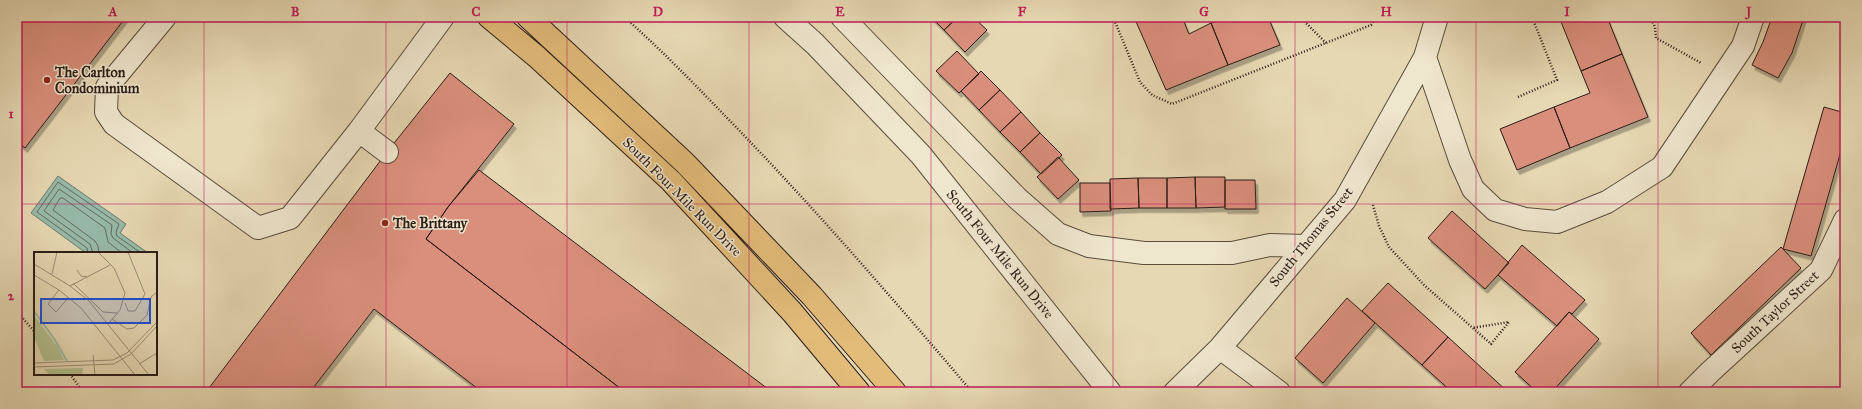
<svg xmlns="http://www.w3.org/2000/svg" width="1862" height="409" font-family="'IM FELL Great Primer',serif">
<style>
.water{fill:#97baa9;stroke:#6c7b6f}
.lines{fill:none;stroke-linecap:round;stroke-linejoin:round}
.shore{stroke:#616c60;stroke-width:1}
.stream{stroke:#6c7b6f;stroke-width:8}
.building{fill:#da8f7b;stroke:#2b1d17;filter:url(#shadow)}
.minor-casing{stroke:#5a4c3e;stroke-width:24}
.major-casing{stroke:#2b1d17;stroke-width:24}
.path{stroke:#2b1d17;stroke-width:2.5;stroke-dasharray:1 2;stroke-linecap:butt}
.minor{stroke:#efe6ce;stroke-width:22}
.major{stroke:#e3bc7a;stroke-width:22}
.grid{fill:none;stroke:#c2185b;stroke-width:1;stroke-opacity:0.55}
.poi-dot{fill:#8f2418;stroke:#efe6ce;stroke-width:1.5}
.labels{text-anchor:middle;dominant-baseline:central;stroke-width:3;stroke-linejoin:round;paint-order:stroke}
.poi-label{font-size:14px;font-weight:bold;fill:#2b1d17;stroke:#efe6ce;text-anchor:start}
.street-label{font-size:14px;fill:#2b1d17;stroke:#efe6ce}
.inset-river{fill:none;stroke:#97baa9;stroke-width:2}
.inset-road{fill:none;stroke:#9b8d75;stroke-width:1}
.view{fill:#1d4ed8;fill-opacity:0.15;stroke:#1d4ed8;stroke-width:2}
.inset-edge{fill:none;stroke:#2b1d17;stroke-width:2}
.neatline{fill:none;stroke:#c2185b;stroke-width:1.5}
.grid-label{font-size:13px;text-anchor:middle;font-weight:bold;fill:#c2185b}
</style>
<defs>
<filter id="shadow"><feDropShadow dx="2.5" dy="4.5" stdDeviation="0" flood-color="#0004"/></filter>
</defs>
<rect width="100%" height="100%" fill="#e6d8b3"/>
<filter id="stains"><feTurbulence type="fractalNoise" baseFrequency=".005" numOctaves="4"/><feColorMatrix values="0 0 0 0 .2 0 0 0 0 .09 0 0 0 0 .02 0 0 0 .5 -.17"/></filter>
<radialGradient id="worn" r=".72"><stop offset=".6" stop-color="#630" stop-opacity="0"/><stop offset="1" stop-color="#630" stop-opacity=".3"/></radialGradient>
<path class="water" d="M 58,176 L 126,224 L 120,233 L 148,253 L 86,253 L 31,213 Z"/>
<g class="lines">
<path class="shore" d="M 88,253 L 87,248 L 37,212 L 58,182 L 119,224 L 116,232 L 117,236 L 141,253
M 93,253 L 90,244 L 44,211 L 59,189 L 112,225 L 111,234 L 113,238 L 133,253
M 99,253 L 98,246 L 95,241 L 53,210 L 60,198 L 63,198 L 105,228 L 108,242 L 122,253"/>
<path class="stream" d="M 17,387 L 21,392"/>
</g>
<path class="building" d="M 17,17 L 126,17 L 25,148 L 20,144 L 17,148 Z
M 931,17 L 958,17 L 944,30 Z
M 958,17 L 973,17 L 987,30 L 965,52 L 944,30 Z
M 1134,17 L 1182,17 L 1189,34 L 1211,23 L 1228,65 L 1166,90 Z
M 1227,17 L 1268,17 L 1280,45 L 1228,65 L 1211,23 Z
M 1559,17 L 1607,17 L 1622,54 L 1581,71 Z
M 1772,17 L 1804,17 L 1792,53 L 1778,78 L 1752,65 L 1763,42 Z
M 957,51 L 979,74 L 959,93 L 936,71 Z
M 1622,54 L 1648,117 L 1570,148 L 1554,107 L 1590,93 L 1581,71 Z
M 981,71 L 1000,90 L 979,110 L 961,91 Z
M 450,73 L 514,124 L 448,207 L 426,239 L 625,392 L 482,392 L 374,309 L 310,392 L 206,392 L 387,152 Z
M 1000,90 L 1021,112 L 1000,132 L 979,110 Z
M 1554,107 L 1570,148 L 1517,170 L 1500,129 Z
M 1824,107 L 1845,113 L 1845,137 L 1811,256 L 1783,249 Z
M 1021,112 L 1040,133 L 1020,152 L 1000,132 Z
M 1040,133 L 1062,155 L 1041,174 L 1020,152 Z
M 1058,157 L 1079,180 L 1058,199 L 1037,177 Z
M 479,170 L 772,392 L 625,392 L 426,239 L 448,207 Z
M 1195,177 L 1196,208 L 1167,208 L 1167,178 Z
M 1195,177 L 1225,177 L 1225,207 L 1196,208 Z
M 1138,178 L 1139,208 L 1110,209 L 1110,179 Z
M 1138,178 L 1167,178 L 1167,208 L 1139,208 Z
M 1225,180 L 1255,180 L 1256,209 L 1225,209 Z
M 1080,183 L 1110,183 L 1111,211 L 1080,212 Z
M 1452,211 L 1509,263 L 1485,289 L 1428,238 Z
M 1522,245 L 1585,300 L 1572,314 L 1569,312 L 1557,326 L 1498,275 Z
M 1781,247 L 1801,268 L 1711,355 L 1691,333 Z
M 1388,283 L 1448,337 L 1422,365 L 1362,311 Z
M 1347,298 L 1375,323 L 1323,383 L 1295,358 Z
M 1569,312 L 1599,339 L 1552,392 L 1537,392 L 1515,372 Z
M 1448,337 L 1508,392 L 1452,392 L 1422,365 Z
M 1845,385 L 1845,392 L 1838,392 Z"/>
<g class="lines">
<defs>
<path id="minor" d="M 165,17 L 107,87 L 106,112 L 114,124 L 258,228 L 290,218 L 359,131 L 443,17
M 785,17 L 815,44 L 921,155 L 1110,392
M 842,17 L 1017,198 L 1058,234 L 1089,246 L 1144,253 L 1232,253 L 1270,245 L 1306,246
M 1425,57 L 1460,160 L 1473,189 L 1495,210 L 1525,219 L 1557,222 L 1607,202 L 1662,167 L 1743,46 L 1753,17
M 359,131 L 387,152
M 1220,348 L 1279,392
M 1175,392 L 1220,348 L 1345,200 L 1425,57 L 1437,17
M 1690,392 L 1710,372 L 1821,270 L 1845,220"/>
<path id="major" d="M 489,17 L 537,57 L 671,181 L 792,312 L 859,392
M 528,17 L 685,163 L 812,296 L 895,392"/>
</defs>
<use href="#minor" class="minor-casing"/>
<use href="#major" class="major-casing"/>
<path class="path" d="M 624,17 C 663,51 698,88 734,125 C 817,211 895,301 972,392
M 1113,17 L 1140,82 L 1152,95 L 1172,104 L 1371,25 L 1376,17
M 1300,17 L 1326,43
M 1650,17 L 1655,27 L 1656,38 L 1701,63
M 1518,97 L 1557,80 L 1532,17
M 1373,205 L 1379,226 L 1389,247 L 1424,285 L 1491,344 L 1509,322 L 1472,328
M 17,312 L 35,332
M 70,374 L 83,392"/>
<use href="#minor" class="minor"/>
<use href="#major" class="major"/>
</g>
<path class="grid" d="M 204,17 L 204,392M 386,17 L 386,392M 567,17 L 567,392M 749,17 L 749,392M 931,17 L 931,392M 1113,17 L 1113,392M 1295,17 L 1295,392M 1476,17 L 1476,392M 1658,17 L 1658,392M 17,204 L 1845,204"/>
<g class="poi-dot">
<circle cx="47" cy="80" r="4"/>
<circle cx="385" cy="223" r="4"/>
</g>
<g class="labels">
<g class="poi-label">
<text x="55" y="72">The Carlton<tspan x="55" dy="16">Condominium</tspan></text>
<text x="393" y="223">The Brittany</text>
</g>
<g class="street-label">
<text transform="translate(682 197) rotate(45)">South Four Mile Run Drive</text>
<text transform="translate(1311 237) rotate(-51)">South Thomas Street</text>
<text transform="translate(1000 254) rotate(51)">South Four Mile Run Drive</text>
<text transform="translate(1775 312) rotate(-43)">South Taylor Street</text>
</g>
</g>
<g transform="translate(34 252)">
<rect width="123" height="123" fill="#e6d8b3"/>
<path d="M 0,63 L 23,94 L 30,108 L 10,109 L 0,85 ZM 49,116 L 48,123 L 15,123 L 10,117 Z" fill="#b3bf8e"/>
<path class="inset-river" d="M 0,59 L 21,88 L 33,109"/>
<path class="inset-road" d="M 64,0 L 80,16 L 91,41 L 86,58 L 74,72M 0,12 L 36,34 L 55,49 L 115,123M 43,18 L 47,24 L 53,25M 18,22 L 23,0M 0,23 L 25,38 L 47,56 L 101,123M 39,31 L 69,60 L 83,61M 36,34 L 76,13M 25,38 L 14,52 L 22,60 L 35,45M 91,51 L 94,59 L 101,59 L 111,42 L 94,0M 78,67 L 93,77 L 100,76 L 113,63 L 117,45 L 123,40M 59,103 L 61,123M 0,111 L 79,108 L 93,101 L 123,70M 105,112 L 123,101M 0,115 L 80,112 L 97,102 L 123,74"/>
<path class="view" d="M 7,47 L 116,47 L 116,71 L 7,71 Z"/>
<rect width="123" height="123" class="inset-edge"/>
</g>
<rect width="1862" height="409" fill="none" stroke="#e6d8b3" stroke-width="44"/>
<rect x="22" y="22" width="1818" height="365" class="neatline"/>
<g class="grid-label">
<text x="113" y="16">A</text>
<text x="295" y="16">B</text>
<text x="476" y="16">C</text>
<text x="658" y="16">D</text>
<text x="840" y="16">E</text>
<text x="1022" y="16">F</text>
<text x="1204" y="16">G</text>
<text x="1386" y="16">H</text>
<text x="1567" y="16">I</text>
<text x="1749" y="16">J</text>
<text x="11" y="118">1</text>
<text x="11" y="300">2</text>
</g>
<rect width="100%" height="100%" filter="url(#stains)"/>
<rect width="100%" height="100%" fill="url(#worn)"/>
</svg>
